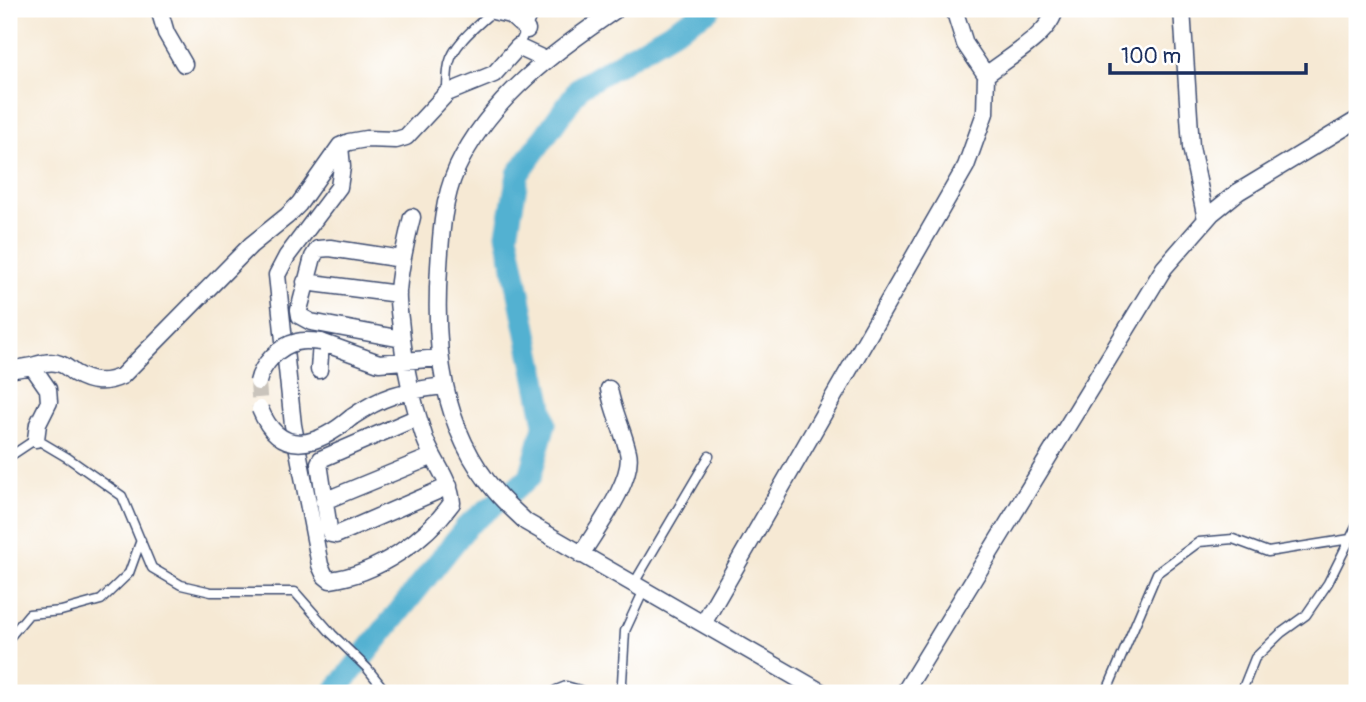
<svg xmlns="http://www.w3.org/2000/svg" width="1366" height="702" font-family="Pangolin,sans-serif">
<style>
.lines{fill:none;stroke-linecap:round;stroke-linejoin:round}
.river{stroke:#53b1d1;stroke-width:23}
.street-tunnel{stroke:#cac4bc;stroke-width:16;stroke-dasharray:16 8;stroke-linecap:butt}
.lane-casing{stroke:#3c4b70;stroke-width:11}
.street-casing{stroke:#3c4b70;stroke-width:19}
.lane{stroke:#fff;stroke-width:8}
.street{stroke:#fff;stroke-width:16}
.street-bridge-casing{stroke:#3c4b70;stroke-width:19;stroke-linecap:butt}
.street-bridge{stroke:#fff;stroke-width:16}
</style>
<rect width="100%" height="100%" fill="#fff"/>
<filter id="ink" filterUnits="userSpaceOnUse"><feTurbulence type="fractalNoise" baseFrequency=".0143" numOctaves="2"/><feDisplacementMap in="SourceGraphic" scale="14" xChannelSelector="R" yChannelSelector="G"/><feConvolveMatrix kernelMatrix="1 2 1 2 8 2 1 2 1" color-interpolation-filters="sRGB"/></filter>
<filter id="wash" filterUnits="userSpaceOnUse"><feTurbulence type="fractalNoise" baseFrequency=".00686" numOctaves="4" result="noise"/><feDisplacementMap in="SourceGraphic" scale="28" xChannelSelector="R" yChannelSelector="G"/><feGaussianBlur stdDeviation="1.57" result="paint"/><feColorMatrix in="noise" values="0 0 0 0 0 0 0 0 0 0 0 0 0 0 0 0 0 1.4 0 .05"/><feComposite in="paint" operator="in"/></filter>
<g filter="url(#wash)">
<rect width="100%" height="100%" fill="#f6e9d4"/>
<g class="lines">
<path class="river" d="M 334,693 L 468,525 L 530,477 L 545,423 L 507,234 L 518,174 L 580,87 L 710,9"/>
</g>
</g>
<g filter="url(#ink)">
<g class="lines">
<path class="street-tunnel" d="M 258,382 L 260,409"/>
<defs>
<path id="lane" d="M 518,47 L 535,9
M 447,93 C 447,83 447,73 449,64 C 454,43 478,25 493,11
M 9,457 L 36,439 L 68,458 L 122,496 L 152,568 L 181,585 L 211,592 L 295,592 L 332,634 L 367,668 L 387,693
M 633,585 L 709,456
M 9,638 L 29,614 L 61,611 L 101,600 L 129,573 L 141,540
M 554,693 L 556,690 L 566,686 L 590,693
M 619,693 L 622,682 L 625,631 L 643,592
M 1106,693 L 1157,573 L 1199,542 L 1233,539 L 1268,552 L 1350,539
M 1241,693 L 1255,658 L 1281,633 L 1306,615 L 1328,583 L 1357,525"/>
<path id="street" d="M 159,9 L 166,33 L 184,64
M 617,9 C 555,51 490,98 457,168 C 443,199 441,233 439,267 C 434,346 441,429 496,492 C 505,503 516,512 526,522 L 823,693
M 1182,9 L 1191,147 L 1206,219
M 493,11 L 510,15 L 527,30
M 986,75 C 1006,59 1051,34 1055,9
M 340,146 L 342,167 L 339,187 L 287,256 L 277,275 L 293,425 L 320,565 L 325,576 L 330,580 C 377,574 425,540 452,503 C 450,479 433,461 425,439 C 412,399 405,371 401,329 C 400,316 397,303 398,291 C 400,266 406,241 412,217
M 402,259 L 330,248 L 318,249 L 313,257 L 299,310 L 300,316 L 311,322 L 402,339
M 305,282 L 398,294
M 9,370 L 32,366
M 319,370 L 321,342 L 379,363 L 440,358
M 352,417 C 387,393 403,392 443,386
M 418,417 L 321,459 L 319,463 L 329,529 L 331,534 L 336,535 L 449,486
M 36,439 L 38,424 L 49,402 L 48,389 L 32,366 C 40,364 51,360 60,364 C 65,365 70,370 74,373 C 91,383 105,384 122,376 L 251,245 L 287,216 L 299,204 L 340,146 L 349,142 L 366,139 L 396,140 L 406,137 L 447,93 L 494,74 L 518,47 L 546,60
M 324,501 L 431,457
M 581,555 C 595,531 635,479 628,452 C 623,430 613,411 609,389
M 704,622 L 966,166 L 985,113 L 986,75 L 965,44 L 954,9
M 904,693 L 1164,268 L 1212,213 L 1238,192 L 1357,120"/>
</defs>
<use href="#lane" class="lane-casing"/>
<use href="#street" class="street-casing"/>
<use href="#lane" class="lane"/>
<use href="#street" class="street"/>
<defs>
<path id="street-bridge" d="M 258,382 C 262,364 279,346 297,342 C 304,340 313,341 321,342
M 260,409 C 281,460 319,445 352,417"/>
</defs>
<use href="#street-bridge" class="street-bridge-casing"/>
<use href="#street-bridge" class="street-bridge"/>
</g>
</g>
<rect width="1366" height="702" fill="none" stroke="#fff" stroke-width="35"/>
<path d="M1110 63v10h196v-10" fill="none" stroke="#1b2f5e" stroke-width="3.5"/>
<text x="1121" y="63" font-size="21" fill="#1b2f5e" stroke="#ffffff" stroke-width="5" paint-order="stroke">100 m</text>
</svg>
